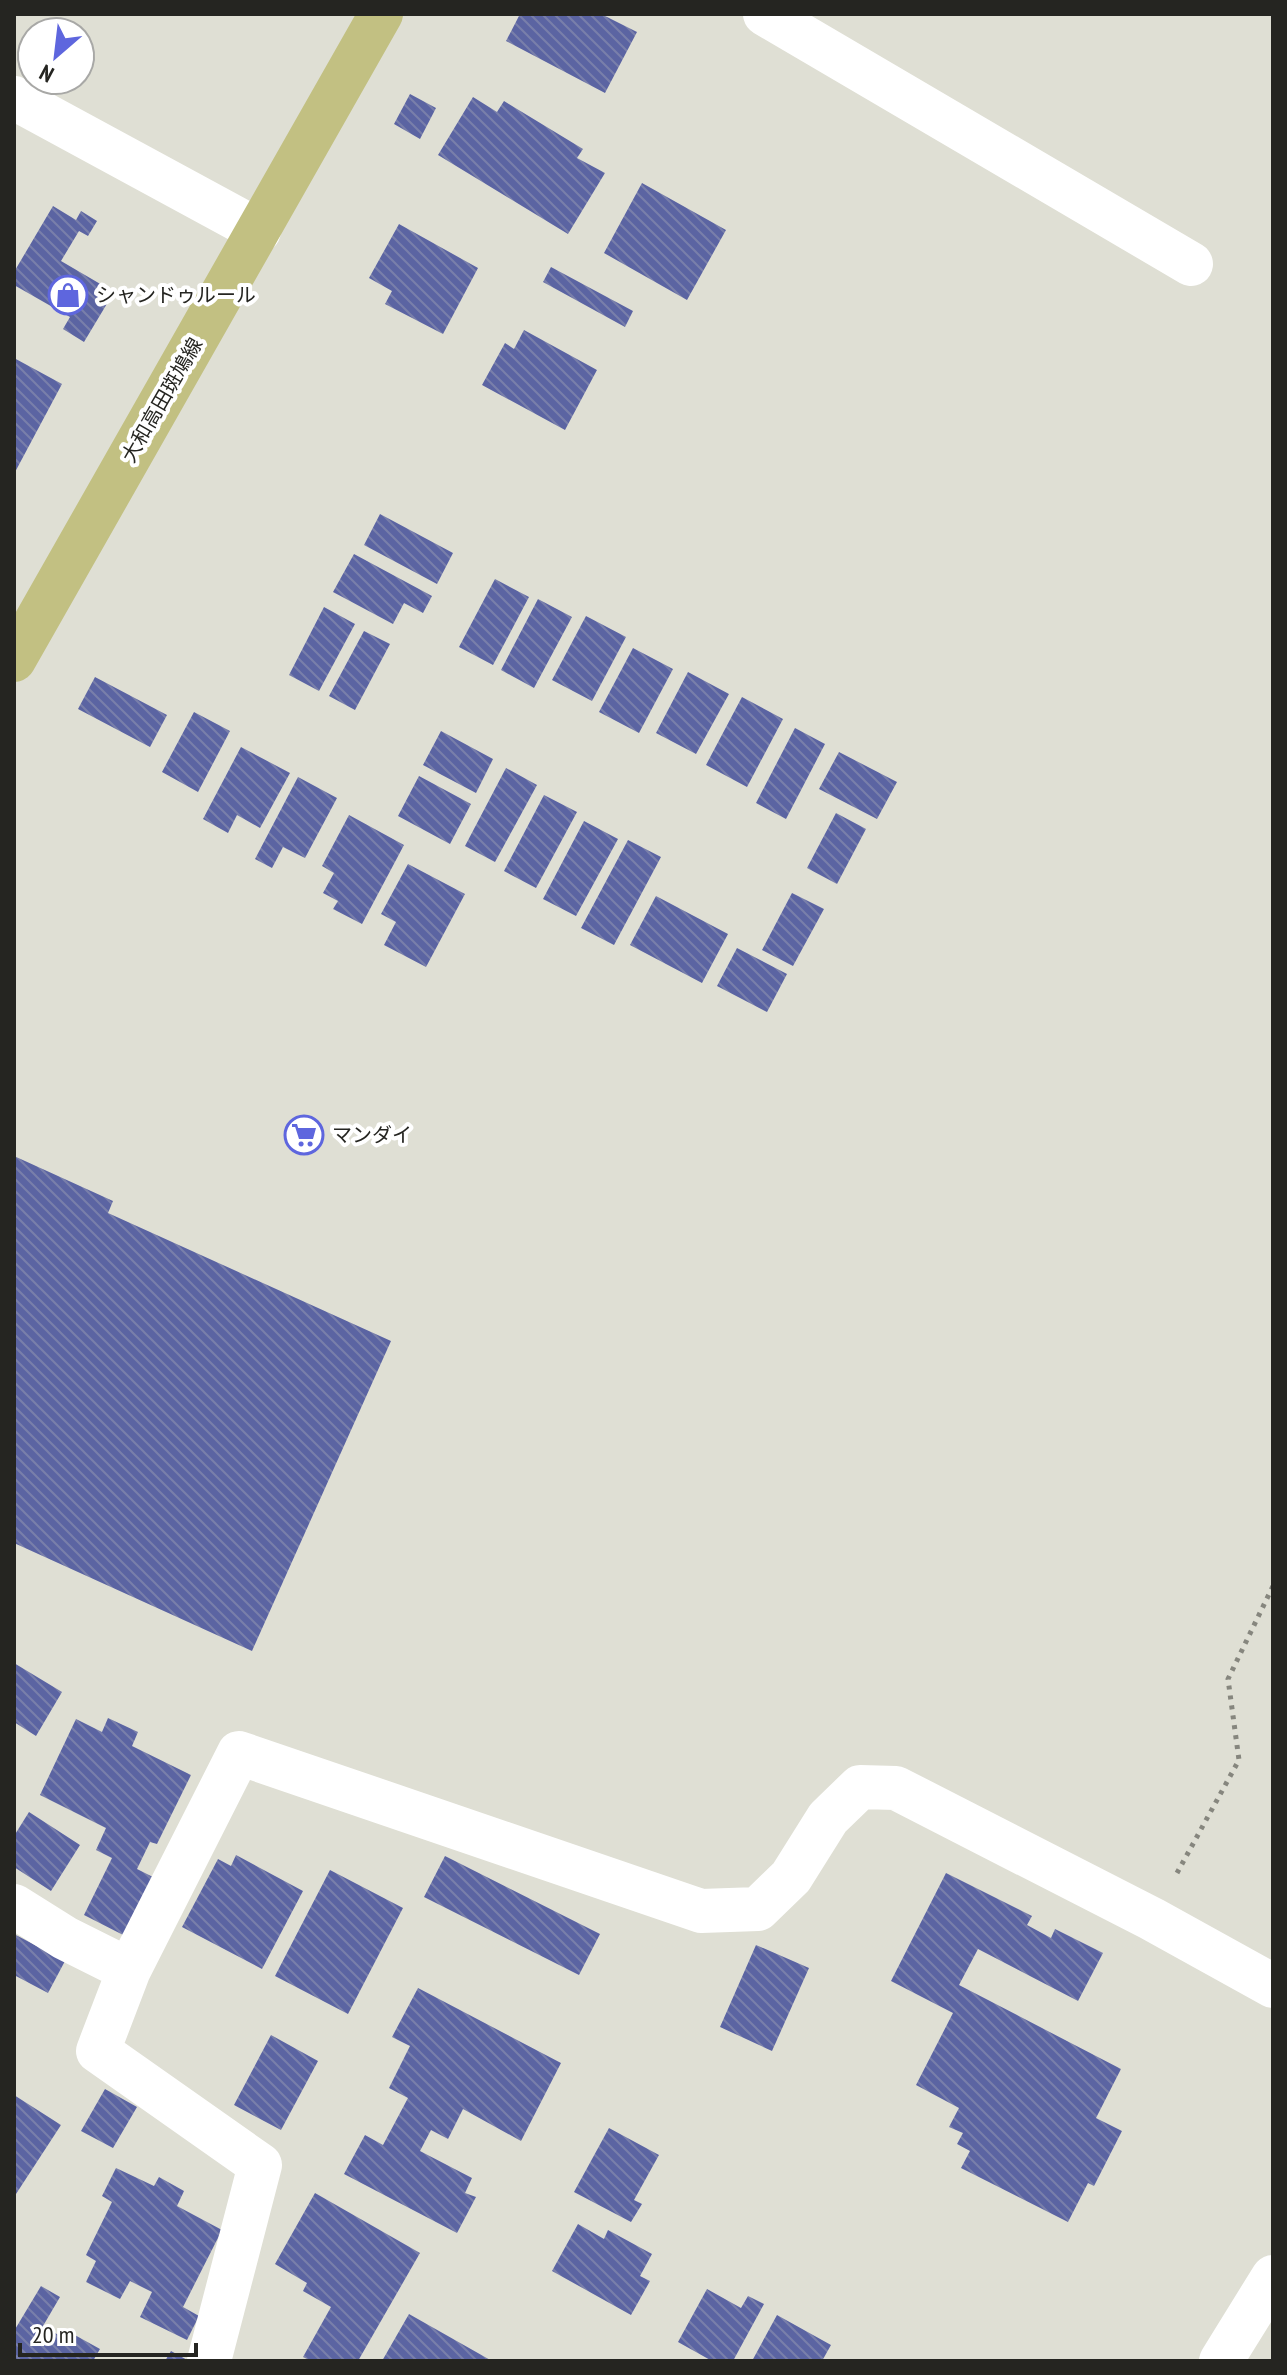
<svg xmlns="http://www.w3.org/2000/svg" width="1287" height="2375" font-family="'PT Sans Narrow','Noto Sans JP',sans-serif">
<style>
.building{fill:url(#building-back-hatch)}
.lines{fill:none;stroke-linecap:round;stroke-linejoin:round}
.path{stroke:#86867e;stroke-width:5;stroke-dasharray:4 6;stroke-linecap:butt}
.minor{stroke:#fff;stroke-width:44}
.primary{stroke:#c2c082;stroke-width:44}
.labels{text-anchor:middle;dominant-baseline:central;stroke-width:8;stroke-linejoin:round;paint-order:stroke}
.poi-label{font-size:20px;fill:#252521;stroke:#fff;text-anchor:start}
.street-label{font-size:20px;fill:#252521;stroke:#fff}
</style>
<defs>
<pattern id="building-back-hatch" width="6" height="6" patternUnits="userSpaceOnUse" patternTransform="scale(2)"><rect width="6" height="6" fill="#5b64a2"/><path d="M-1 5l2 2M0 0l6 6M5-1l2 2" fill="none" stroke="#797faa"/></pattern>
</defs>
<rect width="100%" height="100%" fill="#dfdfd4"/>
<path class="building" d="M 520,14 L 606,14 L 605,16 L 637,32 L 605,93 L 506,41 Z
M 410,94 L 436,108 L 420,139 L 394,124 Z
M 473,97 L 497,112 L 504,101 L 583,149 L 577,158 L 605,173 L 568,234 L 438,155 Z
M 642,183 L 726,230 L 687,300 L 604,253 Z
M 53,206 L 76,220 L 81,211 L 97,221 L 88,236 L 79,231 L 61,261 L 114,292 L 84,342 L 63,329 L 70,317 L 14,285 L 14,272 Z
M 399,224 L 478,268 L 443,334 L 385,304 L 392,291 L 369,278 Z
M 551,267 L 633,311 L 625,327 L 543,282 Z
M 524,330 L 597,370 L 565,430 L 482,385 L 505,343 L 514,349 Z
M 14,358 L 62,384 L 14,474 Z
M 380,514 L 453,553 L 437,584 L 364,545 Z
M 354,554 L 432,596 L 423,613 L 404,603 L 393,624 L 333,592 Z
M 495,579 L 529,597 L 493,665 L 459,647 Z
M 538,599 L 572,617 L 534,688 L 501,670 Z
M 324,607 L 355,624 L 319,691 L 289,675 Z
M 586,616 L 626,637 L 592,701 L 552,680 Z
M 364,631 L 390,644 L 355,710 L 329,696 Z
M 633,648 L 673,669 L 639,733 L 599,712 Z
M 688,672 L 729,694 L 696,754 L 656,733 Z
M 95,677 L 167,715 L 150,747 L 78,709 Z
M 742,697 L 783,719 L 747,787 L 706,765 Z
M 194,712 L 230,731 L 198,792 L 162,772 Z
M 795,728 L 825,744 L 786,819 L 756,803 Z
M 441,731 L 493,759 L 476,793 L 423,765 Z
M 241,747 L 290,773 L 260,828 L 237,815 L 228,833 L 203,819 Z
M 839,752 L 897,782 L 877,819 L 819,789 Z
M 506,768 L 537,785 L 495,862 L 465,846 Z
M 419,776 L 471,804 L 450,844 L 398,816 Z
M 298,777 L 337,798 L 305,858 L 283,847 L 272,868 L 255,859 Z
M 544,795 L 577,812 L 536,888 L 504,871 Z
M 836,813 L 866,829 L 837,884 L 807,868 Z
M 349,815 L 404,845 L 362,924 L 333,909 L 338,901 L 323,893 L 334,873 L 322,866 Z
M 584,821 L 618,839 L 576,916 L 543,899 Z
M 628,840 L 661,857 L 614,945 L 581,928 Z
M 408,864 L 465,894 L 426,967 L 384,945 L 396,922 L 381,914 Z
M 792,893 L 824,909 L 793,966 L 762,950 Z
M 656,896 L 728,934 L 702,983 L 630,945 Z
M 737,948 L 787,974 L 767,1012 L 717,986 Z
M 14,1156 L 113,1201 L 108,1213 L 391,1341 L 252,1651 L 14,1543 Z
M 14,1663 L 62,1692 L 36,1736 L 14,1722 Z
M 108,1718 L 138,1732 L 132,1746 L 191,1775 L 157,1844 L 150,1842 L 137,1869 L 159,1880 L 131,1939 L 84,1915 L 112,1858 L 96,1850 L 106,1828 L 40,1795 L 76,1719 L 102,1732 Z
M 29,1812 L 80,1845 L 51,1891 L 14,1867 L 14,1836 Z
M 236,1855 L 303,1891 L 262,1969 L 182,1927 L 218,1859 L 231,1866 Z
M 445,1856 L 600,1934 L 579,1975 L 424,1897 Z
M 330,1870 L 403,1908 L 348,2014 L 275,1976 Z
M 946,1873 L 1032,1916 L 1027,1925 L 1051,1938 L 1055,1929 L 1103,1953 L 1078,2001 L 978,1949 L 959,1985 L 1121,2069 L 1096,2118 L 1122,2131 L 1094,2186 L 1088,2183 L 1068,2222 L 961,2168 L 970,2151 L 957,2144 L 963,2133 L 949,2127 L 959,2108 L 916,2085 L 953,2013 L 891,1981 Z
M 14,1934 L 65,1961 L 48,1993 L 14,1975 Z
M 756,1945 L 809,1968 L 772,2051 L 720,2027 Z
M 418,1988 L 561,2063 L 521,2141 L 463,2109 L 448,2139 L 431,2130 L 420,2151 L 472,2178 L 465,2193 L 476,2197 L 457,2233 L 344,2174 L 365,2135 L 383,2145 L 408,2098 L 389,2088 L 410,2046 L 392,2037 Z
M 271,2035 L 318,2061 L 281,2130 L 234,2105 Z
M 105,2089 L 137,2107 L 113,2148 L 81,2131 Z
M 14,2095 L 61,2125 L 16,2194 L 14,2193 Z
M 609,2128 L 659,2155 L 634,2200 L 642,2204 L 631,2222 L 574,2192 Z
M 116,2168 L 154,2186 L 159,2177 L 184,2191 L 177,2206 L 222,2230 L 183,2307 L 199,2316 L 187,2340 L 140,2317 L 152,2292 L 130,2281 L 120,2299 L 86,2282 L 96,2261 L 86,2255 L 112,2202 L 102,2196 Z
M 315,2193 L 420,2253 L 358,2361 L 311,2361 L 303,2357 L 331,2307 L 303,2291 L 307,2283 L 275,2264 Z
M 578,2224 L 604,2239 L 608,2230 L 652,2254 L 640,2276 L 650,2281 L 631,2315 L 552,2271 Z
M 41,2286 L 60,2297 L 43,2326 L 69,2341 L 73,2334 L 100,2349 L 93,2361 L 14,2361 L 14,2331 Z
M 707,2289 L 741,2308 L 748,2296 L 764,2304 L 733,2361 L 712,2361 L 678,2342 Z
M 409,2314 L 492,2361 L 382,2361 Z
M 777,2315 L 831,2345 L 822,2361 L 752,2361 Z
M 171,2351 L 189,2361 L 165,2361 Z"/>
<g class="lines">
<path class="path" d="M 1177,1873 L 1239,1760 L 1228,1679 L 1273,1586"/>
<path class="minor" d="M 765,14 L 1191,264
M 14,98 L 259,231
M 14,1906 L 65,1938 L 129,1970 L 98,2051 L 260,2165 L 209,2361
M 129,1970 L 239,1753 L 701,1911 L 758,1909 L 791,1877 L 828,1818 L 860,1787 L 896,1788 L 1152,1919 L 1273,1986
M 1221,2361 L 1273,2277"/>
<path class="primary" d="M 14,660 L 381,14"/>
</g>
<defs>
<symbol id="shop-ring" viewBox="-11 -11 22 22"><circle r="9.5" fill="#fff" stroke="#5e66de" stroke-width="1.5"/><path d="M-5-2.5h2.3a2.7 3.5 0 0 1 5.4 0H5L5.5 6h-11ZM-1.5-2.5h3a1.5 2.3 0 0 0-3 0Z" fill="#5e66de"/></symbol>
<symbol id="supermarket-ring" viewBox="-11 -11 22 22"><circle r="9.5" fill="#fff" stroke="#5e66de" stroke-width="1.5"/><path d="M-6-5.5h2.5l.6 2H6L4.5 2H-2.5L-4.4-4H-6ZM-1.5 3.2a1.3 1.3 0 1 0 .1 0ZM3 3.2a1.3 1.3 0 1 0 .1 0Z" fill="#5e66de"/></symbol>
</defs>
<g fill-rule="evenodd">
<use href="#shop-ring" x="46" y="273" width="44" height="44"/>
<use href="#supermarket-ring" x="282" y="1113" width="44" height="44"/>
</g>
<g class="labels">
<g class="poi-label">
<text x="96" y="295">シャンドゥルール</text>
<text x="332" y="1135">マンダイ</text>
</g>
<g class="street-label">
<text transform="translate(162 400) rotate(-60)">大和高田斑鳩線</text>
</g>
</g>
<rect width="1287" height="2375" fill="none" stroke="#252521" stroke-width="32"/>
<g transform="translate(56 56) rotate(208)"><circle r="38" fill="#ffffff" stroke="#a8a8a6" stroke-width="2"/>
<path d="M0-6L14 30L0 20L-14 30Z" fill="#5e66de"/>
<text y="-12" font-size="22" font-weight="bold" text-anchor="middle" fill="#252521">N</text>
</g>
<path d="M20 2343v12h176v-12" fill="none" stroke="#252521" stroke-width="4"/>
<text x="32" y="2343" font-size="24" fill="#252521" stroke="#ffffff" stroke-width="6" paint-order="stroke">20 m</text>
</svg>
